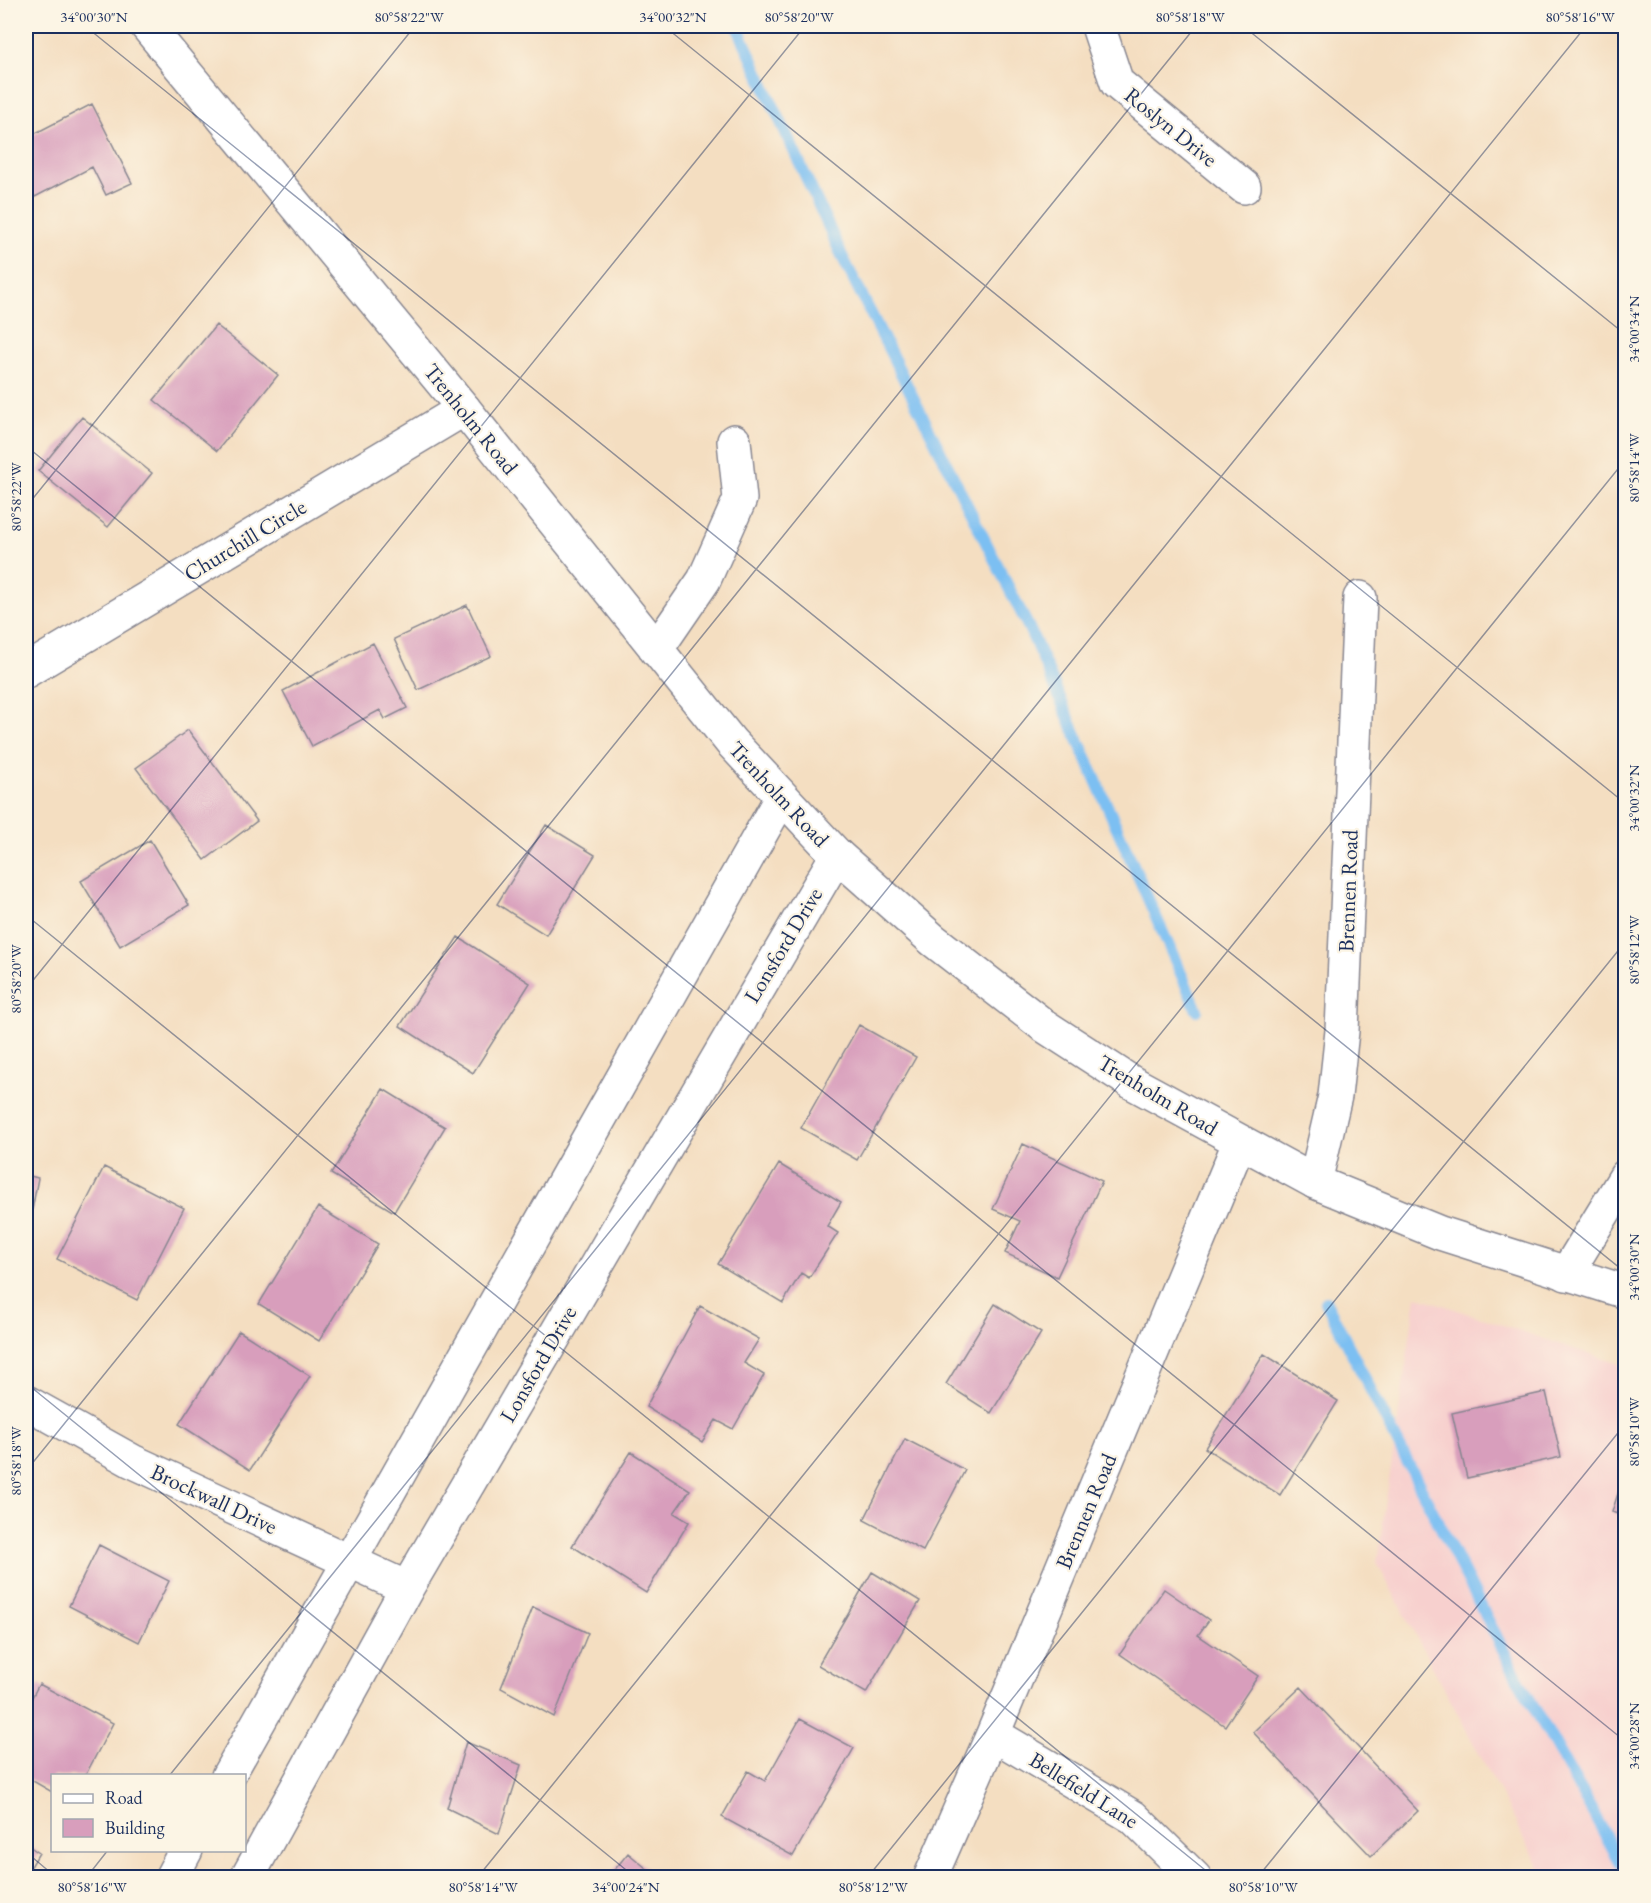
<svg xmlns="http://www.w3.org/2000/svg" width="1651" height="1903" font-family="'EB Garamond',serif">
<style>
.built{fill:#f7d0ce}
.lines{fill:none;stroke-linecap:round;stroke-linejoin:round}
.stream{stroke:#7cbff2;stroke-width:12}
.building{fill:#d89ebc}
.minor-casing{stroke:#888690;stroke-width:36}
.major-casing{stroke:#888690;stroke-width:36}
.minor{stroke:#fff;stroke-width:33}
.major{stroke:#fff;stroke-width:33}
.ticks{fill:none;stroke:#1b2f5e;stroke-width:1.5;stroke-opacity:0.45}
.labels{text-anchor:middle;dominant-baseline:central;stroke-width:4.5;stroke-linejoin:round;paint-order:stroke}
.street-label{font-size:22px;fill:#1b2f5e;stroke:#fcf5e5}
.neatline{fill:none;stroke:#1b2f5e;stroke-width:2}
.ticks-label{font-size:15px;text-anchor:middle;fill:#1b2f5e}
</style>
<rect width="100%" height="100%" fill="#fcf5e5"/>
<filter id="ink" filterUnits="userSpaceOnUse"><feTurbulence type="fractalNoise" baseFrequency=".0167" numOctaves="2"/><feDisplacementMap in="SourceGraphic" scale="12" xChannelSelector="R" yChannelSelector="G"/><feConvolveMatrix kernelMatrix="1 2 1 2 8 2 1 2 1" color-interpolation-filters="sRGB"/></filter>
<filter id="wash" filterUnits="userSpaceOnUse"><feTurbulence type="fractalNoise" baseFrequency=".008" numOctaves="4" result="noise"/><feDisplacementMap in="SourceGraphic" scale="24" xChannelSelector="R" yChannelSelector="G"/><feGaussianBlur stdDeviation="1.35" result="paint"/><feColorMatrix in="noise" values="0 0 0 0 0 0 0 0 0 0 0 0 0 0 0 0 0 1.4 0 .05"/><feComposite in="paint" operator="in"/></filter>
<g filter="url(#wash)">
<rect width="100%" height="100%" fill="#f4dec1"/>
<path class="built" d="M 1416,1296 L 1625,1366 L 1625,1877 L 1545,1877 L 1377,1563 Z"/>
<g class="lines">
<path class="stream" d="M 737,26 L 842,256 L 1029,628 L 1197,1010
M 1326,1302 L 1517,1677 L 1626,1872"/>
</g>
<g id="blocks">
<path class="building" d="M 92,104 L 132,183 L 106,195 L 92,167 L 35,197 L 26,179 L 26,138 Z
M 216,325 L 278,375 L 217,451 L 154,400 Z
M 82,417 L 152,473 L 108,527 L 38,471 Z
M 467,605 L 491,656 L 418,690 L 394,639 Z
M 373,643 L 407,708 L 385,719 L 380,710 L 312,746 L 283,691 Z
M 188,730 L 257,821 L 205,860 L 136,768 Z
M 546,825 L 595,855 L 546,935 L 497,904 Z
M 150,840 L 189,905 L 120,946 L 81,881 Z
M 458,937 L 530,983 L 473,1073 L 400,1026 Z
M 859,1025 L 916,1057 L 857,1160 L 801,1128 Z
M 383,1089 L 445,1127 L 394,1212 L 331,1174 Z
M 1023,1144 L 1102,1181 L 1057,1277 L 1005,1253 L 1020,1221 L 993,1209 Z
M 779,1164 L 841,1202 L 827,1226 L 838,1233 L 809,1278 L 801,1273 L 783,1303 L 718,1264 Z
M 104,1167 L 184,1208 L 137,1300 L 57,1259 Z
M 26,1175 L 38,1178 L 27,1237 L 26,1237 Z
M 318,1207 L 378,1244 L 319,1341 L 259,1304 Z
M 995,1304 L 1041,1333 L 991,1413 L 946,1384 Z
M 700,1306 L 759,1339 L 744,1363 L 764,1375 L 733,1429 L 716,1420 L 702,1442 L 646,1407 Z
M 239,1331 L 310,1376 L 250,1470 L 179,1424 Z
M 1264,1354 L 1338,1401 L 1280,1495 L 1205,1448 Z
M 1546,1392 L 1561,1457 L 1467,1478 L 1452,1413 Z
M 905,1439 L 965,1470 L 923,1551 L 864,1520 Z
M 631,1452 L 690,1490 L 674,1513 L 689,1522 L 646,1593 L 572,1546 Z
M 1625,1472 L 1626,1472 L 1626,1517 L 1612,1512 Z
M 99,1545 L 169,1581 L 139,1642 L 69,1606 Z
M 872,1572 L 920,1601 L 866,1693 L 818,1665 Z
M 1164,1589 L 1209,1620 L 1198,1635 L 1258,1676 L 1225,1726 L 1120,1654 Z
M 533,1607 L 588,1633 L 554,1717 L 501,1688 Z
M 39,1684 L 113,1723 L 85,1776 L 52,1776 L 52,1792 L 26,1777 L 26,1709 Z
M 1301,1687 L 1418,1811 L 1371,1856 L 1253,1732 Z
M 800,1719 L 854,1748 L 793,1856 L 722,1817 L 748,1771 L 765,1781 Z
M 466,1742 L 521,1765 L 499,1834 L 447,1808 Z
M 26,1844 L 39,1853 L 26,1875 Z
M 628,1853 L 658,1878 L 608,1878 Z"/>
</g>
</g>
<g filter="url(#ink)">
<use href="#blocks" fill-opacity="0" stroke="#888690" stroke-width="1.5"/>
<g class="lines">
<defs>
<path id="minor" d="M 1098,26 L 1117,83 L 1244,187
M 656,650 L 704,580 L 740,499 L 734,441
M 26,671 L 464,409
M 1315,1182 L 1335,1096 L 1342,1031 L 1360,598
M 1566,1274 L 1626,1176
M 26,1402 L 132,1461 L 407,1588
M 993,1734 L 1133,1817 L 1195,1878
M 228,1776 L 781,798
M 171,1878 L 186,1850
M 247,1878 L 407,1588 L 837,855
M 930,1878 L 993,1734 L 1239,1143"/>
<path id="major" d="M 147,26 L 464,409 L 731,742 L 837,855 L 933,940 L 1043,1025 L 1131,1082 L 1315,1182 L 1440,1233 L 1626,1292"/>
</defs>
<use href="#minor" class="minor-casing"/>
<use href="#major" class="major-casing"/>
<use href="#minor" class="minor"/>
<use href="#major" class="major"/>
</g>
</g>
<path class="ticks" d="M 85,26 L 1626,1273M 664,26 L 1626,804M 1243,26 L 1626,335M 26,446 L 1626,1742M 26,507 L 415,26M 26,915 L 1215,1878M 26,989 L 805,26M 26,1383 L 636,1878M 26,1471 L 1196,26M 169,1776 L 1586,26M 26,1852 L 57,1878M 86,1878 L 108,1850M 477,1878 L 1626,459M 867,1878 L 1626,941M 1257,1878 L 1626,1423"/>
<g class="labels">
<g class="street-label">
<text transform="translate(1171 127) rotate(39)">Roslyn Drive</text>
<text transform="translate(471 419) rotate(51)">Trenholm Road</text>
<text transform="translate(245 540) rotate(-31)">Churchill Circle</text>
<text transform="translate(779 794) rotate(47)">Trenholm Road</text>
<text transform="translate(1348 891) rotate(-88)">Brennen Road</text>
<text transform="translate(783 945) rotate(-59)">Lonsford Drive</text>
<text transform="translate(1158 1095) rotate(31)">Trenholm Road</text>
<text transform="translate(538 1364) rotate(-60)">Lonsford Drive</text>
<text transform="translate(214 1499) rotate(25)">Brockwall Drive</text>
<text transform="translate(1086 1511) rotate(-67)">Brennen Road</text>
<text transform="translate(1084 1790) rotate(32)">Bellefield Lane</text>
</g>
</g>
<rect width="1651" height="1903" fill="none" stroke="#fcf5e5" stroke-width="66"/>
<rect x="51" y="1774" width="195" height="78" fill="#fcf5e5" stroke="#a2a6af" stroke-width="1.5"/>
<rect x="63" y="1794" width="30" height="9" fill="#ffffff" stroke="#a2a6af" stroke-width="1.5"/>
<text x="105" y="1804" font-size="18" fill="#1b2f5e">Road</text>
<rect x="63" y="1819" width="30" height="18" fill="#d89ebc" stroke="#a2a6af" stroke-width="1.5"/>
<text x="105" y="1834" font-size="18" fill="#1b2f5e">Building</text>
<rect x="33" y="33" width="1585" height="1837" class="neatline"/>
<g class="ticks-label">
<text x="94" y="22">34°00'30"N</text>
<text x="409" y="22">80°58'22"W</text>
<text x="673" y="22">34°00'32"N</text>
<text x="799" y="22">80°58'20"W</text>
<text x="1190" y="22">80°58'18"W</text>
<text x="1580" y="22">80°58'16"W</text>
<text transform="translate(1634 329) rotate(-90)" y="5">34°00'34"N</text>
<text transform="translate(1634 468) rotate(-90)" y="5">80°58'14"W</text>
<text transform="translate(16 497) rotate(-90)" y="5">80°58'22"W</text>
<text transform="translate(1634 798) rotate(-90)" y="5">34°00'32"N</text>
<text transform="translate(1634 950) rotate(-90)" y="5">80°58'12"W</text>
<text transform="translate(16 979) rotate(-90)" y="5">80°58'20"W</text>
<text transform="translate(1634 1267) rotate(-90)" y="5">34°00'30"N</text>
<text transform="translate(1634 1432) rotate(-90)" y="5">80°58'10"W</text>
<text transform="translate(16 1461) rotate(-90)" y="5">80°58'18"W</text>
<text transform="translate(1634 1736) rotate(-90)" y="5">34°00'28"N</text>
<text x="92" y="1892">80°58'16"W</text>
<text x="483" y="1892">80°58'14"W</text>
<text x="626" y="1892">34°00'24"N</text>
<text x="873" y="1892">80°58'12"W</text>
<text x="1263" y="1892">80°58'10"W</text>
</g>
</svg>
